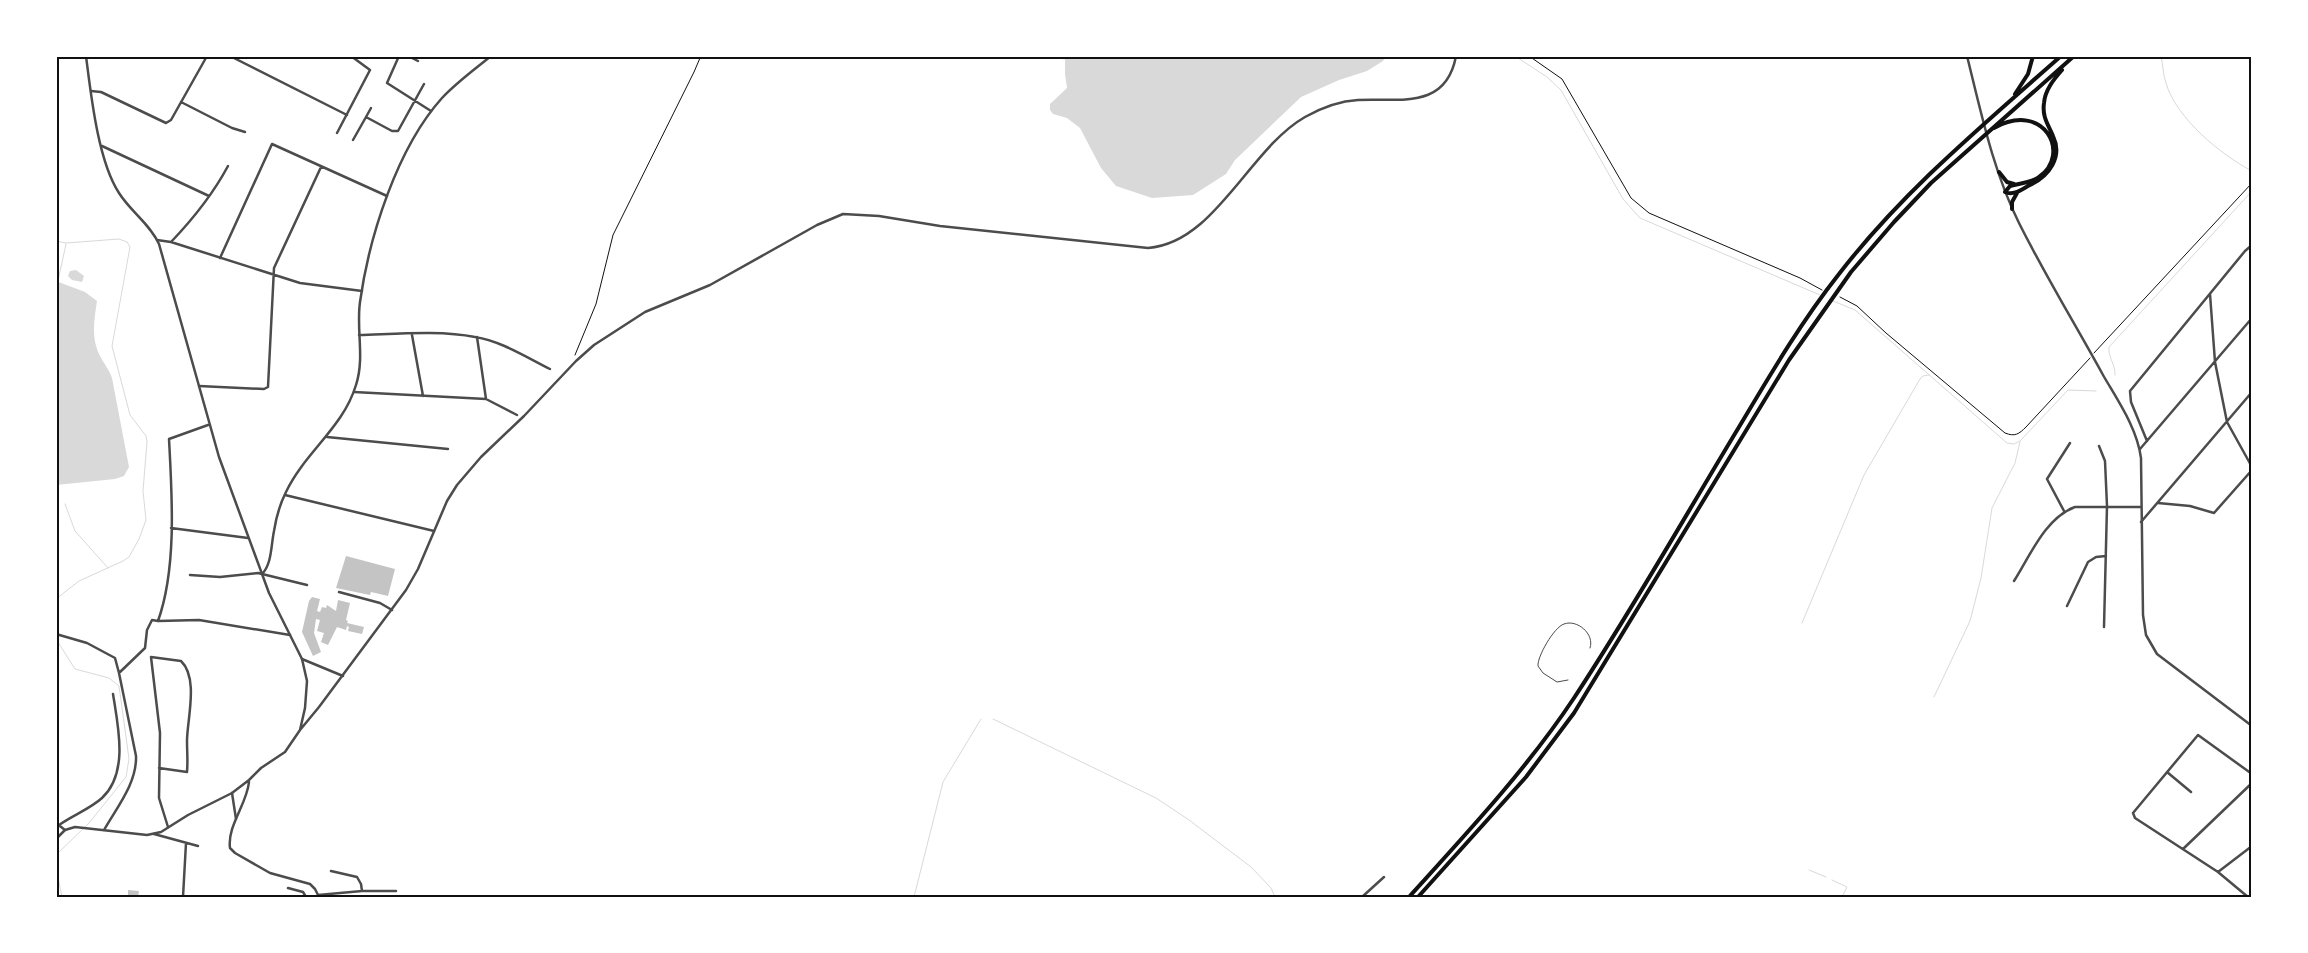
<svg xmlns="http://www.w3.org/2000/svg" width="2308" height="953" font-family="Helvetica,sans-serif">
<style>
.water{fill:#d9d9d9}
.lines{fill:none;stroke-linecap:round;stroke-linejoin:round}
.stream{stroke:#d9d9d9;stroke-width:1}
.building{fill:#c4c4c4}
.path{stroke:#111;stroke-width:1}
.service{stroke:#4c4c4c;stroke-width:1}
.minor{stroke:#4c4c4c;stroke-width:2.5}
.tertiary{stroke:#4c4c4c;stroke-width:2.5}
.trunk{stroke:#111;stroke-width:4}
.neatline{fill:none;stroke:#111;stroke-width:2}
</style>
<rect width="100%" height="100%" fill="#fff"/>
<path class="water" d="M 1065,56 L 1386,56 L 1383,61 L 1367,71 L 1339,80 L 1301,97 L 1235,160 L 1226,174 L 1193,195 L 1152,198 L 1116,186 L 1101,168 L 1080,128 L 1067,118 L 1053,114 L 1050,110 L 1050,104 L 1067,88 L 1065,74 Z
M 76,270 L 84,276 L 82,282 L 72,280 L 68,276 L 70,271 Z
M 56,281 L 85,292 L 97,301 C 94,321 91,338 100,356 C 104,364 109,369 112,378 L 129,467 L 124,476 L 115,479 L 56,485 Z"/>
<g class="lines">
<path class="stream" d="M 1056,56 L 1064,59
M 1515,56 L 1547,77 L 1561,90 L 1623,199 L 1640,218 L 1820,295
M 2161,56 C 2163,65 2163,75 2166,83 C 2176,118 2221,155 2252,171
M 56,241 L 66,243 L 119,239 L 127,242 L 130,247 L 112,346 L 130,415 L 146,436 L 147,442 L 143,491 L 146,520 L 139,539 L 129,557 L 123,561 L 79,581 L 56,599
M 58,281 L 66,244
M 1833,301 L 1855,310 L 2007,443 L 2014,444 L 2020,441 L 2068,390 L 2096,391
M 2115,375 C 2116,365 2108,358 2109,347 L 2252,191
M 65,504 L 75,531 L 108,568
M 1802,623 L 1864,475 L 1920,379 L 1923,376 L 1929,375
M 56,639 L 75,669 L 109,678 L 119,686 L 129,759 L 126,777 L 89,823 L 56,855
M 1934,697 L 1970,621 L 1981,578 L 1992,508 L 2015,463 L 2020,442
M 993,719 L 1156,798 L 1189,820 L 1251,867 L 1271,888 L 1275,897
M 56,867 L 62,897
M 1809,870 L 1826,877
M 1832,880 L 1847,887 L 1842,897
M 914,897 L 943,782 L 981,719"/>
</g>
<path class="building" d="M 346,556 L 395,569 L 388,596 L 371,592 L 370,595 L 336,588 Z
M 312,597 L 320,599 L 317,611 L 320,612 L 322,607 L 326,608 L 327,605 L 336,611 L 338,600 L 350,603 L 346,620 L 348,621 L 347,623 L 364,627 L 362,634 L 348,631 L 349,627 L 347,626 L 346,630 L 337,627 L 328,645 L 321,642 L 324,633 L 317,631 L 320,620 L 316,619 L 314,633 L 321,652 L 313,656 L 302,632 L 309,601 Z
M 128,890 L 139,891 L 138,897 L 128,897 Z"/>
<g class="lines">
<path class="path" d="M 1529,56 L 1562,79 L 1631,198 L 1649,213 L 1800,278 L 1822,290
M 1840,297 L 1857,306 L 1886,333 L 2005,433 C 2015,437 2019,434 2026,427 L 2090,358
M 2094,353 L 2252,183
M 575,355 L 596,304 L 613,235 L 694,72 L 700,58 L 696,56"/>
<path class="service" d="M 1568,680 L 1557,682 L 1543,673 L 1538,666 C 1537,657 1554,627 1564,624 C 1577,619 1595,634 1590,648"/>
<path class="minor" d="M 230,56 L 347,115
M 399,56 L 387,83 L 431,111
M 408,56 L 418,61
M 91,91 L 101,92 L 166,123 L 171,120 L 207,56
M 181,102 L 232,128 L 245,132
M 366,117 L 371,108
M 337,133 L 370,70 L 351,56
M 353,140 L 366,117 L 392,131 L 398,131 L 424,84
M 102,146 L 209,196
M 157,240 L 171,242 L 300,283 L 362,291
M 171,242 C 193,219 213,194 228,166
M 220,258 L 272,144 L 387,196
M 2210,294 L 2215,362 L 2227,422 L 2252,467
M 359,335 C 395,334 441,330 475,337 C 501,341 526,357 550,369
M 412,335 L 423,396
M 477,337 L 486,399
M 199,386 L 264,389 L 268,387 L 274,268 L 321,167
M 354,392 L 486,399 L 517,415
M 327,437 L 448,449
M 2147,441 L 2131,402 L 2130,391 L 2245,251 L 2252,245
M 2099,446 L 2105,461 L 2107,506 L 2104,627
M 2140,449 L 2252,318
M 285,495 L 434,531
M 2158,503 L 2190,506 L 2214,513 L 2252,470
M 2064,511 L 2047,479 L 2070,443
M 2141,522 L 2252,392
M 171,528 L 248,538
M 190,575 L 220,577 L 258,573 L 307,585
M 2014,581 C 2030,556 2045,518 2075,507 L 2141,507
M 339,592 L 380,603 L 392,610
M 2067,606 L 2088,562 L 2096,557 L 2106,556
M 158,621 L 199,620 L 290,635
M 56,634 L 87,643 L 115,658 L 119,673
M 302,659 L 343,676
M 56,710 L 57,710
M 159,768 L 187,772 C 188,761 187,752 187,741 C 187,720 199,678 181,661 L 151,657 L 160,733 L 159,798 L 168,827
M 2167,772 L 2191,792
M 232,793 L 236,819
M 56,823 L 65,830
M 59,825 C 73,815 90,809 102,798 C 129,773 118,726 113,694
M 104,830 C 117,807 137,783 136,756 L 119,673 L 145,648 L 147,630 L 152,620 L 158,621 C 177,568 172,495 169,439 L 208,425
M 154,834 L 198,846
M 2183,849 L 2252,783
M 331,871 L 357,877 L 361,884 L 362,891
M 2218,872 L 2252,846
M 288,888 L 303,892 L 306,897
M 318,895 L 362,891 L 396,891
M 183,897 L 186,843
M 1362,897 L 1384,877
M 2248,897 L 2218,872 L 2135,818 L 2133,813 L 2198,735 L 2252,774"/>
<path class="tertiary" d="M 1967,56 C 1981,112 1993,171 2019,223 C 2045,275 2075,324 2103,375 C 2118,401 2137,428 2141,458 L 2143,615 L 2146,635 L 2157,654 L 2252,726
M 262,574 C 272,564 271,545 274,531 C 276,518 280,504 286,492 C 305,452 343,428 356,385 C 365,357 356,330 360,302 C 369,237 397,148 442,98 C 457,82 474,70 491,56
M 300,730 L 319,707 L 406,590 L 418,569 L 447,501 L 457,485 L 481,457 L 524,416 L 576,361 L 594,345 L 645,312 L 710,285 L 817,225 L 843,214 L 879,216 L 940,226 L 1148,248 C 1215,243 1249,149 1305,117 C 1321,108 1340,101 1358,100 C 1400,98 1446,110 1456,56
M 249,782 C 247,804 227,826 230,848 L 235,853 L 270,873 L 310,884 L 315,889 L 319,897
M 56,839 L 65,830 L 75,827 L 147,835 L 161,832 L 188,815 L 232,793 L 249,780 L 261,768 L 285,752 L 300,730 L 305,708 L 307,681 L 302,659 L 269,593 L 219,457 L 159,244 C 150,224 131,212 119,193 C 98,161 91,95 86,56"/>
<path class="trunk" d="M 2015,94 L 2028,74 L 2033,56
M 1994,128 C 2044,100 2072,154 2039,177 C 2031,183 2020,183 2010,186 L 2005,192 C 2014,196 2022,189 2030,185 C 2049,176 2063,157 2053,136 C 2048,124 2042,117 2044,103 C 2045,90 2054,79 2062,70
M 1999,172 L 2007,182 L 2014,184
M 2012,209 L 2012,202 L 2017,193
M 1409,897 C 1467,833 1526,770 1574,698 C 1632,610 1684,518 1739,427 C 1770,375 1801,322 1839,274 C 1903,191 1983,125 2061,56
M 1418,897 L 1526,777 L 1574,713 L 1789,360 L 1851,272 L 1894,222 L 1931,183 L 2074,56"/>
</g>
<rect width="2308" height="953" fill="none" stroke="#ffffff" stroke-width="115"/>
<rect x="58" y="58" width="2192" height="838" class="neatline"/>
</svg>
